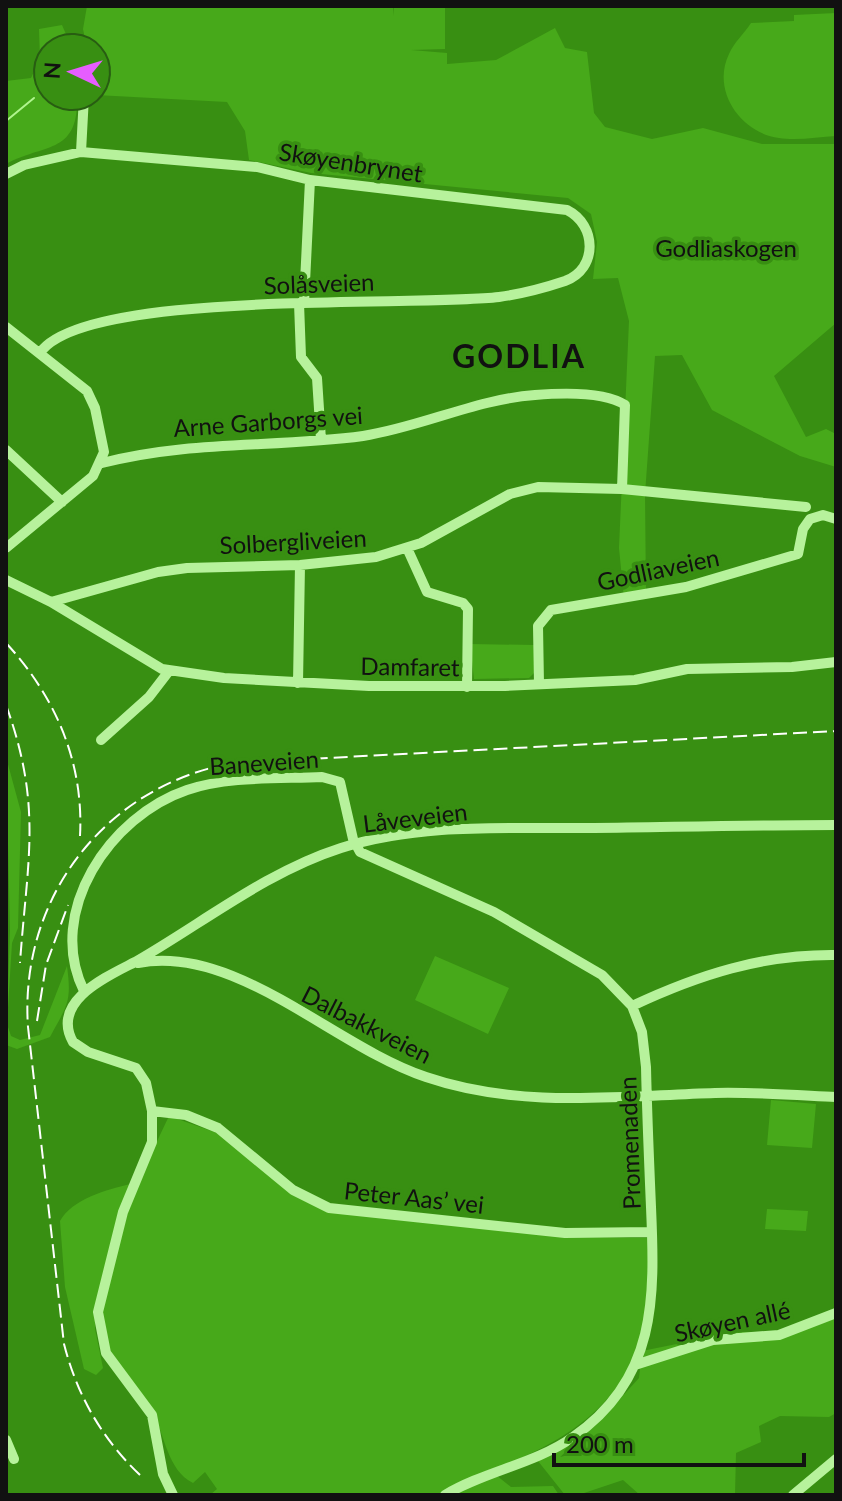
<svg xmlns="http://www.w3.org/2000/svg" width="842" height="1501" font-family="Lato,sans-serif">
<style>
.green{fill:#47a91a}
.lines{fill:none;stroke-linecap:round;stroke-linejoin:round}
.stream{stroke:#b0f58e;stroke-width:2}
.minor{stroke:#b7f29c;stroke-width:10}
.rail{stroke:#fff;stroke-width:2;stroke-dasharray:14 6;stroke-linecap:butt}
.labels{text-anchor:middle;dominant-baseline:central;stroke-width:7;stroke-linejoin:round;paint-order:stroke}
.street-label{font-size:24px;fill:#111;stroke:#388f12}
.park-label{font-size:24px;fill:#111;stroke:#388f12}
.district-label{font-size:32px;font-weight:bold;letter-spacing:2px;fill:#111;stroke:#388f12}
</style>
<rect width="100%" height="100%" fill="#388f12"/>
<path class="green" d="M 87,6 L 393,6 L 394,16 L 394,6 L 445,6 L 445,49 L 411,50 L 447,53 L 447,64 L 496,60 L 555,28 L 565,48 L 587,52 L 594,113 L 605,127 L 652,139 L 703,128 L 762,144 L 836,144 L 836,323 L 774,376 L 806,437 L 826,429 L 836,434 L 836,467 L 800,456 L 712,410 L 682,355 L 655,356 L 645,494 L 646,595 L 624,599 L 619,548 L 629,321 L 618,278 L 593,279 L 597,242 L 591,214 L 568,198 L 311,173 L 249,160 L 245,131 L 227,102 L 96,95 L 96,48 L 87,48 L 83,29 Z
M 836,13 L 836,136 C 818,137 797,141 779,138 C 741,133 711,91 729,54 C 734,42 744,34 751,23 L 794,21 L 794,15 Z
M 62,25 L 72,48 L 48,48 L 48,96 L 77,96 C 79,155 44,143 6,164 L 6,81 L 31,78 L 40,59 L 39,29 Z
M 470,644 L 534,645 L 535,672 L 529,678 L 474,679 Z
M 6,757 L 21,812 L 18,928 L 12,943 L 7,1024 L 11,1036 L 20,1040 L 40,1035 L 67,966 C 72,1003 67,1005 50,1037 L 17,1049 L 6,1045 L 10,930 Z
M 435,956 L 509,988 L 488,1034 L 415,1000 Z
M 771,1100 L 816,1104 L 812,1148 L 767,1145 Z
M 169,1116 L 220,1134 L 306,1202 L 566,1237 L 648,1238 C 649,1267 653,1302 645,1330 C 620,1410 563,1442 491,1471 L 511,1487 L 553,1486 L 559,1495 L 210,1495 L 217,1489 L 205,1472 L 193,1483 C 167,1470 165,1435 152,1410 C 140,1389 121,1371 109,1350 C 83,1298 145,1166 169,1116 Z
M 130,1184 L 95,1312 L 95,1329 L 103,1368 L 96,1375 L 84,1369 L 65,1287 L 60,1221 C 72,1199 106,1190 130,1184 Z
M 767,1209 L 808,1211 L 806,1231 L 765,1229 Z
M 836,1314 L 836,1413 L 829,1417 L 780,1416 L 759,1426 L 761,1442 L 736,1453 L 735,1495 L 640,1495 L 623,1480 L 578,1495 L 565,1495 L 538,1461 L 569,1445 L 608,1412 L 639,1378 L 642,1351 L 736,1332 L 788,1332 Z"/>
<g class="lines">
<path class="stream" d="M 41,90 L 48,80
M 6,121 L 34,98"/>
<path class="minor" d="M 81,152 L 84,96
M 6,174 L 24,165 L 81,152 L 257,167 L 310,180 L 567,210 C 597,225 598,269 565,281 C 544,288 521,294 499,297 C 416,307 83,289 40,353
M 299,303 L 301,357 L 317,378 L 321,440
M 304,303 L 310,180
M 6,327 L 87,391 L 95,408 L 104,452 L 93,476 L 6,548
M 6,450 L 62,502
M 102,463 C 192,440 274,448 363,436 C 421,427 477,399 535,395 C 560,393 604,391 625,405 L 622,489
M 407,548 L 427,592 L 463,603 L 468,609 L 467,687
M 6,580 L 51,602 L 162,669 L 224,678 L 369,686 L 505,686 L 635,680 L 687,669 L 792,667 L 836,662
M 51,602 L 158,572 L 187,568 L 300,565 L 376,557 L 421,543 L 510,494 L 538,487 L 622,489 L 806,507
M 298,683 L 300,565
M 539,684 L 538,626 L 551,610 L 686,587 L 798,554 L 803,529 L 810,519 L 823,515 L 836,519
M 101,740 L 149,697 L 169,671
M 138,963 C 236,944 335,1047 426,1077 C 520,1109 617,1096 715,1093 C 755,1092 795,1095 836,1097
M 84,991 C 45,912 110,816 187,790 C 228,776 279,779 322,777 L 340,782 L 353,839 L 360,852 L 494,912 L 602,975 L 632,1006 L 642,1032 L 646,1067 C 647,1114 649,1160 651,1207 C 655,1298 657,1379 573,1437 C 535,1464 485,1471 445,1495
M 632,1006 C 698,975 763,954 836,955
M 152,1111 L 186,1115 L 218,1128 L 293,1190 L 329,1208 L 565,1233 L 652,1232
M 635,1365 L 713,1340 L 779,1335 L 836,1313
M 6,1440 L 14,1459
M 173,1495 L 163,1474 L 152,1415 L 106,1353 L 98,1312 L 123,1212 L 152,1142 L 152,1111 L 146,1083 L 136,1068 L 88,1052 L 73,1042 C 50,1001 108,976 135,962 C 203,923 266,872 341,848 C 422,822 510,829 594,828 C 674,827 755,825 836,825
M 793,1495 L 836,1459"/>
<path class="rail" d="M 6,643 C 55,696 84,762 80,836
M 6,705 C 43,807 27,861 20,963
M 37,1021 L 46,965 L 68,905
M 140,1475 C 102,1439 77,1395 64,1344 L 28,1027 C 19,898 105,786 233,763 L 836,731"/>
</g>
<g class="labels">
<g class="street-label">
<text transform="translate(351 162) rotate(9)">Skøyenbrynet</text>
<text transform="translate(319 283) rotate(-2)">Solåsveien</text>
<text transform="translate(268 421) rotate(-4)">Arne Garborgs vei</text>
<text transform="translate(293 541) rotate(-3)">Solbergliveien</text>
<text transform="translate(658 569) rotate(-12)">Godliaveien</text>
<text transform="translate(410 666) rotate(1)">Damfaret</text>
<text transform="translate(264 762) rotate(-4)">Baneveien</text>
<text transform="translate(415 817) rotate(-7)">Låveveien</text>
<text transform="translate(367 1024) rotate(27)">Dalbakkveien</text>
<text transform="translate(629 1143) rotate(-92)">Promenaden</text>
<text transform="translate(414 1197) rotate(6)">Peter Aas’ vei</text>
<text transform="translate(732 1321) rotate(-12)">Skøyen allé</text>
</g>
<g class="park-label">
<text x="726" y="247">Godliaskogen</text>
</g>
<g class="district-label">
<text x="519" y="355">GODLIA</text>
</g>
</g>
<rect width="842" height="1501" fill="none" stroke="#111111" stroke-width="16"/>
<g transform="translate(72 72) rotate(274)"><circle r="38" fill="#388f12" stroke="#285d12" stroke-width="2"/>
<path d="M0-6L14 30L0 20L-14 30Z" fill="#e65dff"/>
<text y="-12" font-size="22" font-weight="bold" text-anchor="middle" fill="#111111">N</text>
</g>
<path d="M554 1453v12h250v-12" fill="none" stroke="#111111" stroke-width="4"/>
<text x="566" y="1453" font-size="24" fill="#111111" stroke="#388f12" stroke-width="6" paint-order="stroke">200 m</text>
</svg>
